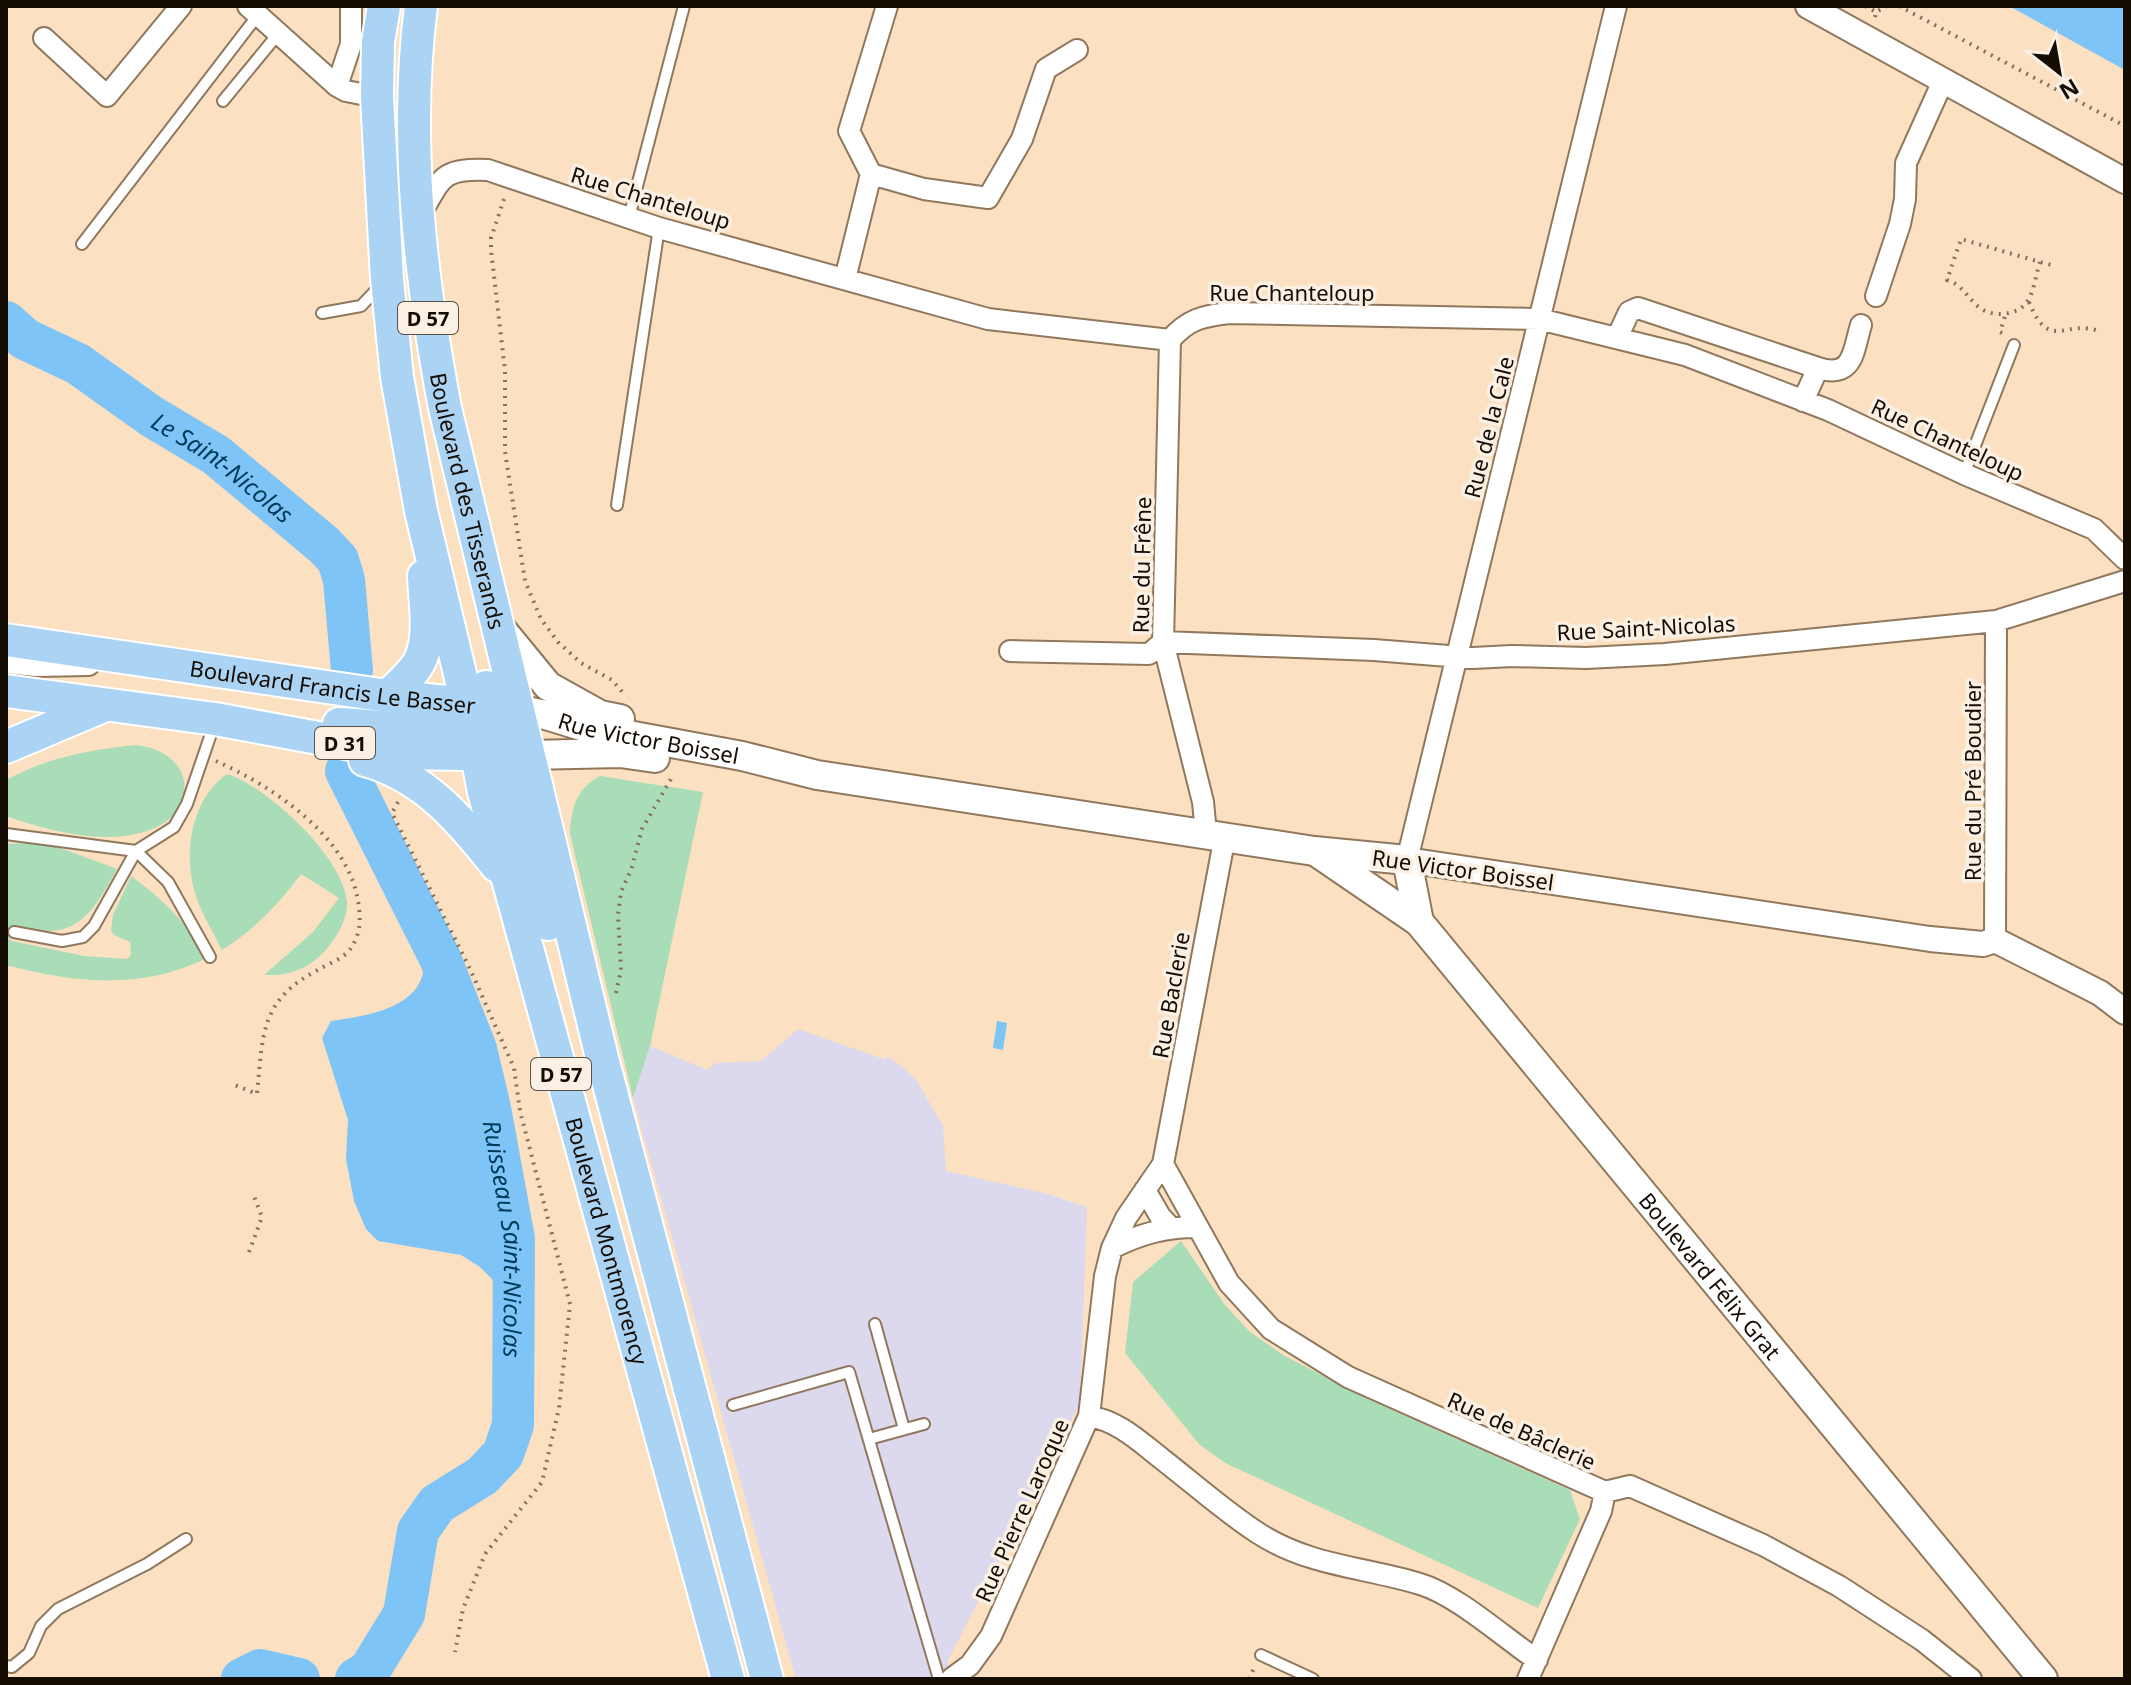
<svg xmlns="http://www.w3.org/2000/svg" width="2131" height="1685" font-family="'Noto Sans',sans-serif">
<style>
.commercial{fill:#dcd8ee}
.green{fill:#a9ddb8}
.water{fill:#7fc4f6}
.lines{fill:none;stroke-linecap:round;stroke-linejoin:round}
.river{stroke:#7fc4f6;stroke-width:42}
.service-casing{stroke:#90785d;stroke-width:14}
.minor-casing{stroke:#90785d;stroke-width:24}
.tertiary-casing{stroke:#90785d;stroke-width:28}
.secondary-casing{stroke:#90785d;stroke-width:32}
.primary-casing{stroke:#fff;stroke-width:36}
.path{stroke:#82705e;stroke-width:4;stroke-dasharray:2 6;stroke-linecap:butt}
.service{stroke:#fff;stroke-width:10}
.minor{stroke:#fff;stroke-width:20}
.tertiary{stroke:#fff;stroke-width:24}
.secondary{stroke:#fff;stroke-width:28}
.primary{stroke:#abd3f4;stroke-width:32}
.labels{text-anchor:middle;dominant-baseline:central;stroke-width:7;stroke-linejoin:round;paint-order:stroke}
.shield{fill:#fbf0e4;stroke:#5a5047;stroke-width:2}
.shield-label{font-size:20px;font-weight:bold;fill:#150c04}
.street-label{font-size:22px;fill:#150c04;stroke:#fbf0e4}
.water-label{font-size:24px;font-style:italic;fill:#003a5a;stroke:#fbf0e4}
</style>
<rect width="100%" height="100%" fill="#fbe0c2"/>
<path class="commercial" d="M 798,1029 L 886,1060 L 888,1056 L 915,1078 L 943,1126 L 946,1171 L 1044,1193 L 1087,1207 L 1080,1403 L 948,1660 L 948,1679 L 796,1679 L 633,1098 L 650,1046 L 707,1070 L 716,1063 L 761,1061 Z"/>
<path class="green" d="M 134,745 C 198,750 203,818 140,833 C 98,844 46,830 6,816 L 6,780 C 46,758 89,750 134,745 Z
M 227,774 C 267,786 350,862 347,907 C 346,921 337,936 329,946 C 311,968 292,976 264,975 L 313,932 L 339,898 L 301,874 C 279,904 253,931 222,950 C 213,932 201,913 195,893 C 183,854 191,799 227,774 Z
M 600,776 L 703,792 L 650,1046 L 633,1098 L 570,834 C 571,808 576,789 600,776 Z
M 26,843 L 55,846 L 117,869 C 90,918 74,943 13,926 L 10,928 L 9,939 L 12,941 L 84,956 L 127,959 L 131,955 L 130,942 L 114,935 L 111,931 L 113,915 L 131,876 C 161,898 190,924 205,959 C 141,990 73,983 6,965 L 6,844 Z
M 1181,1241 L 1225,1305 L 1249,1331 L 1283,1355 L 1370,1400 L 1570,1490 L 1580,1519 L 1538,1608 L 1225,1463 L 1199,1444 L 1125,1353 L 1133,1282 Z"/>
<path class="water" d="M 2009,6 L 2125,6 L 2125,70 Z
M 424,960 L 467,1049 L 473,1068 L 499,1286 L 480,1267 L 461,1255 L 378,1241 L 366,1229 L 354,1201 L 346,1159 L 348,1120 L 322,1038 L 331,1021 C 366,1016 427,1008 424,960 Z
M 997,1021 L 1007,1023 L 1003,1050 L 993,1048 Z"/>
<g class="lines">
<g class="river">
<path id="s1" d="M 6,322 L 25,339 L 78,364 L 151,416 L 216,455 L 324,545 L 338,560 L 344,580 L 352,670"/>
<path id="s2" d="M 346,771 L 440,958 L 476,1049 L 490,1108 L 514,1239 L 513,1425 L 503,1454 L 482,1476 L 437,1504 L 418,1531 L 404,1614 L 369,1671 L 356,1679"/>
<path d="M 242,1679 L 260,1670 L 299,1679"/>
</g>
<defs>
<path id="service" d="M 223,101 L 278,34
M 629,217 L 684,6
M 82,244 L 258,15
M 322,313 L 361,306 L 380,286
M 1964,474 L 2014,345
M 617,505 L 659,228
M 6,834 L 136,851 L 168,882 L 210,957
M 14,932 L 62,941 L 83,937 L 94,926 L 136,851 L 174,827 L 187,804 L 214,725
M 875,1324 L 904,1429
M 733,1405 L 849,1372 L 939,1679
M 869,1439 L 924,1424
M 1261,1655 L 1313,1679
M 6,1666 L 12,1667 L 29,1653 L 41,1626 L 58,1609 L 147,1564 L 186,1539"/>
<path id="minor" d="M 248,6 L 337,86 L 346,91 L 377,97
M 44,38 L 107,96 L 181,6
M 337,86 L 351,44 L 351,6
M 871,174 L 924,189 L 988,198 L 1022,139 L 1046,69 L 1077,50
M 419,217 C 442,178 440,168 488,170 L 659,228 L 988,319 L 1170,340 C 1188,319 1203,316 1229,313 L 1539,319 L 1685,355 L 1828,410 L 1964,474 L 2094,529 L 2125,559
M 845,279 L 871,174 L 849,131 L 887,6
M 1876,296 L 1900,224 L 1905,199 L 1906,163 L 1943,81
M 1617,338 L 1629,312 L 1638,308 L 1818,368
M 1170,340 L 1163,642 L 1203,802 L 1206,833
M 1803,401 L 1818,368 C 1854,379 1853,351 1861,325
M 1010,651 L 1149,654 L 1163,642 L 1374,650 L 1473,658 L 1512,656 L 1586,658 L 1665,654 L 1996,621 L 2125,581
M 1407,860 L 1616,6
M 1995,940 L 1996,621
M 1163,1164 L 1229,1283 L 1271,1329 L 1348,1377 L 1605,1492 L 1630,1486 L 1763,1545 L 1839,1586 L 1922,1640 L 1971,1679
M 1145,1190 L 1160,1216 L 1170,1227
M 1112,1248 C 1140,1234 1165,1227 1196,1227
M 1089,1416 C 1118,1421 1139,1441 1162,1459 C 1193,1483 1224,1511 1258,1533 C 1309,1566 1364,1567 1420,1584 C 1457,1595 1503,1637 1537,1660
M 951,1679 L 970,1665 L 991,1636 L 1089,1416 L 1105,1276 L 1112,1248 L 1126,1218 L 1163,1164 L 1225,836
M 1528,1679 L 1601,1511 L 1605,1492"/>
<path id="tertiary" d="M 1808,6 L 2125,181
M 6,661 L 37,664 L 88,663
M 1407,860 L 1930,939 L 1983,944 L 1995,940 L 2100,993 L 2125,1012"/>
<g id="secondary">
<path d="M 498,625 L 548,686 L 600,715 L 620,719"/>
<path id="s3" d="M 516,709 L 546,715 L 585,727 L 742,756 L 817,775 L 1314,851 L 1407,860 L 1419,922 L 2043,1679"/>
<path d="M 528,755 L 620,753 L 655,758"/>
<path d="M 1318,853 L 1419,922"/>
</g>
<g id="primary">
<path id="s4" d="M 384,6 L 378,42 L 377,97 L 387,279 L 397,377 L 421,511 L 467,703 L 484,792 L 728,1679"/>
<path id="s5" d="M 421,6 C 404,140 420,276 445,408 L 602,1058 L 767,1679"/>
<path id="s6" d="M 6,640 L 388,696 L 516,709"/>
<path d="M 486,687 L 510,790 L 548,924"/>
<path d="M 6,691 L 215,719 L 400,753 L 528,755"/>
<path d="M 388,696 C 399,685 415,673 421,658 C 431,635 425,601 424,576"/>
<path d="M 339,724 C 389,727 443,735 492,722"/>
<path d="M 6,747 L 103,706"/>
<path d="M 365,760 C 424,776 461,820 497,866"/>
</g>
</defs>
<use href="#service" class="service-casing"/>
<use href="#minor" class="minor-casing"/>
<use href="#tertiary" class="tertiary-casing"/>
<use href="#secondary" class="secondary-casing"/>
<use href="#primary" class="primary-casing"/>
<path class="path" d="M 1865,6 L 1876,12
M 1899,6 L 2125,126
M 1875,17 L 1876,12 L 1887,6
M 504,199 L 491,238 L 491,250 L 505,371 L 505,452 L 525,581 L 541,619 L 558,642 L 581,663 L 612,680 L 625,695
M 2040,262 C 2036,273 2034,294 2026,303 C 2016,316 1992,317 1980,308 C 1967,298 1963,285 1947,280 L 1961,239 L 2040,262 L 2052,265
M 2029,302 C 2050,354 2066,317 2101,332
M 2002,333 L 2000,332 L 2006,313
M 216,761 C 272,786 348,836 358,901 C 361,918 361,933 351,948 C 344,959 327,964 316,971 C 259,1001 263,1037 257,1094 L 235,1085
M 398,802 L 392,813 L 471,971 L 514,1068 L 520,1111 L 570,1304 L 559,1408 L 542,1482 L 485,1554 L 463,1609 L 455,1652
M 616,993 L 621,970 L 618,914 L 621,892 L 631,870 L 642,829 L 671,779
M 249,1252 L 262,1217 L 253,1194
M 1249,1679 L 1254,1668"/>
<use href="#service" class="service"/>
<use href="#minor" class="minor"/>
<use href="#tertiary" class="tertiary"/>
<use href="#secondary" class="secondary"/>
<use href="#primary" class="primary"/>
</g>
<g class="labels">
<g class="shield">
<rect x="398" y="302" width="60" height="32" rx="6"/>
<rect x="315" y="727" width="60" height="32" rx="6"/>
<rect x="531" y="1058" width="60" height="32" rx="6"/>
</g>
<g class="shield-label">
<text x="428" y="318">D 57</text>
<text x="345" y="743">D 31</text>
<text x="561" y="1074">D 57</text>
</g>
<g class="street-label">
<text transform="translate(651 197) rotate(17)">Rue Chanteloup</text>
<text x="1292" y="292">Rue Chanteloup</text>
<text transform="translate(1488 427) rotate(-76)">Rue de la Cale</text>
<text transform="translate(1948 439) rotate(25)">Rue Chanteloup</text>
<text stroke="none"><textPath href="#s5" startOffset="500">Boulevard des Tisserands</textPath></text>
<text transform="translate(1141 565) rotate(-89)">Rue du Frêne</text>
<text transform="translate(1646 627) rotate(-3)">Rue Saint-Nicolas</text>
<text stroke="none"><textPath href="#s6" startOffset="330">Boulevard Francis Le Basser</textPath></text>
<text stroke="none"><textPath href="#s3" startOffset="136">Rue Victor Boissel</textPath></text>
<text transform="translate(1972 781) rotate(-90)">Rue du Pré Boudier</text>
<text transform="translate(1463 869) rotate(8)">Rue Victor Boissel</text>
<text transform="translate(1170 995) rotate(-80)">Rue Baclerie</text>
<text stroke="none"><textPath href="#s4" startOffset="1262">Boulevard Montmorency</textPath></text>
<text stroke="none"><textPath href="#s3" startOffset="1426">Boulevard Félix Grat</textPath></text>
<text transform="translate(1522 1430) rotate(24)">Rue de Bâclerie</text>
<text transform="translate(1021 1510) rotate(-66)">Rue Pierre Laroque</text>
</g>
<g class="water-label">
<text stroke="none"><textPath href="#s1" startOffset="262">Le Saint-Nicolas</textPath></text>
<text stroke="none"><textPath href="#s2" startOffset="500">Ruisseau Saint-Nicolas</textPath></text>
</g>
</g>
<rect width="2131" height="1685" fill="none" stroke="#150c04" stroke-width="16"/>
<g transform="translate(2059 72) rotate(149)" stroke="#fbf0e4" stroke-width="6" paint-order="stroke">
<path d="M0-6L14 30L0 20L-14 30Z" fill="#150c04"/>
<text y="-12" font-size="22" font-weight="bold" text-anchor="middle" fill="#150c04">N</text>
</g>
</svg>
